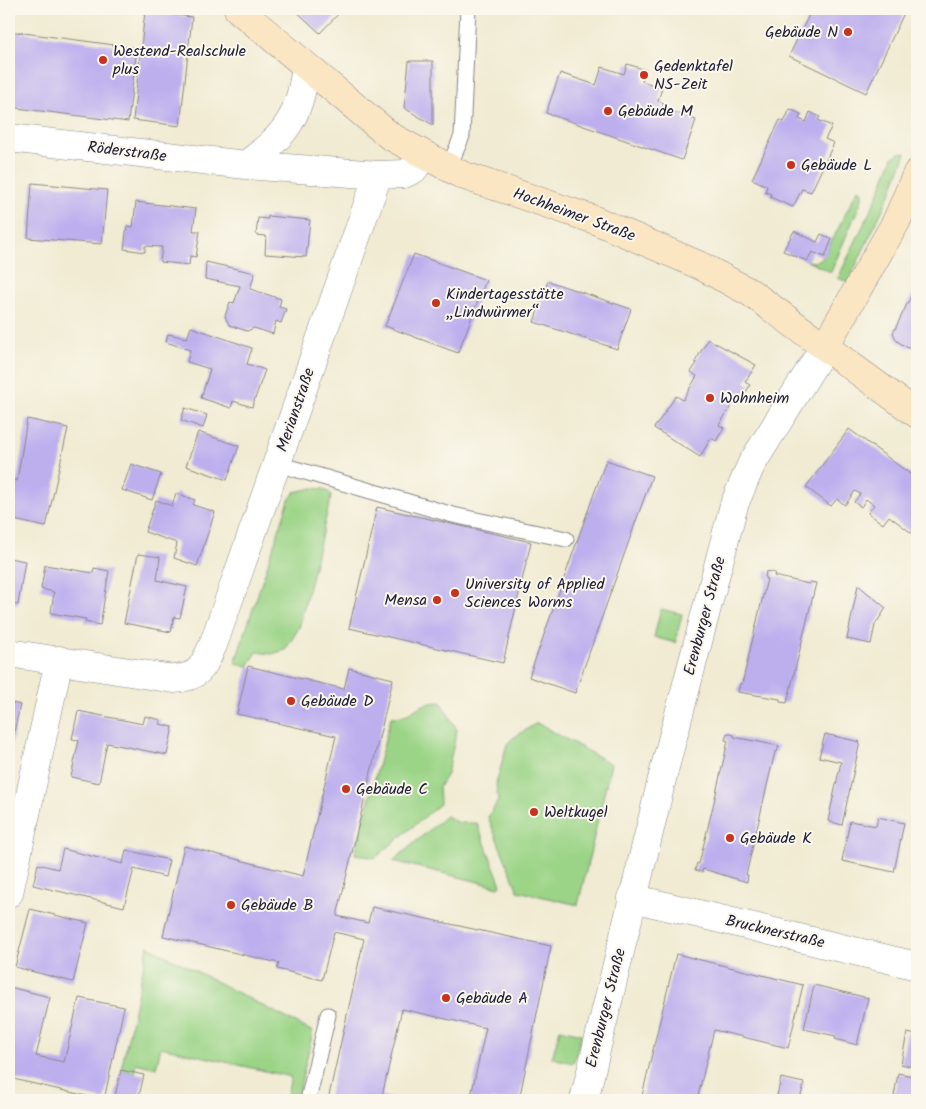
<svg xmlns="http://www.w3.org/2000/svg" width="926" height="1109" font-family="Kalam,sans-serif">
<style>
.green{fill:#9bd487;stroke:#5e7b61}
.building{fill:#bdafee}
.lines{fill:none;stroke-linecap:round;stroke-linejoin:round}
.lane-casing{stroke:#898686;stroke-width:17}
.street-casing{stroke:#898686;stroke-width:29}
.secondary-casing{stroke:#898686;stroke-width:29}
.lane{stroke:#fff;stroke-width:15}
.street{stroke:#fff;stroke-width:28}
.secondary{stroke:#fbe6c4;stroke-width:28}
.poi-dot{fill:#c8321e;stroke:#fbf7ec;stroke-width:2}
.labels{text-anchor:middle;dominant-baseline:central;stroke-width:4;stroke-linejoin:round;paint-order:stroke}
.poi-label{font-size:16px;fill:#22223b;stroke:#fbf7ec;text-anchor:start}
.street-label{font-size:16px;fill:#22223b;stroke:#fbf7ec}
</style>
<rect width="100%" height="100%" fill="#fbf7ec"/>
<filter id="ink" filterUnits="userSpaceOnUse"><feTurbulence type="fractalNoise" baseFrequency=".02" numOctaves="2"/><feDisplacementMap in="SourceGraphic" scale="10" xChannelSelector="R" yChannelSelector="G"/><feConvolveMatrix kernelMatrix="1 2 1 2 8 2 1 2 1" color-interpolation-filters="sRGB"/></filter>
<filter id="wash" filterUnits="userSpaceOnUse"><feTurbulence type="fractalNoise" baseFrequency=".0096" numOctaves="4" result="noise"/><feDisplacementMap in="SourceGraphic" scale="20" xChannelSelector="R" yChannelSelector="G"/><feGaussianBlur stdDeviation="1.12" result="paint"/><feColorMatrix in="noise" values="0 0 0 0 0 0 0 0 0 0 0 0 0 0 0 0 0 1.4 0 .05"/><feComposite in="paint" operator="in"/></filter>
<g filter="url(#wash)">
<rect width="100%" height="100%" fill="#f0ebd2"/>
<path class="green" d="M 901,152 L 906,153 L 892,190 L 848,282 L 838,278 L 878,195 L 893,157 Z
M 858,189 L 862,191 L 862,199 L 831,272 L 807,261 L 815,262 L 824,257 Z
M 313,488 L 324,489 L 331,494 L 331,497 L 299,628 L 285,650 L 272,654 L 257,652 L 248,666 L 235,663 L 289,500 L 295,492 Z
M 661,609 L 682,614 L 675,643 L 654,637 Z
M 441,702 L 457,730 L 447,774 L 439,787 L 440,804 L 375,858 L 355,854 L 391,717 C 416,717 414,702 441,702 Z
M 537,723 L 611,764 L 578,905 L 518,891 L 488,817 L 498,801 L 496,784 L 507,744 L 513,738 Z
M 446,816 L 459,823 L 477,823 L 501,885 L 499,887 L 393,861 Z
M 148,946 L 313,1032 L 297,1100 L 286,1100 L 291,1077 L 161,1047 L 156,1068 L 136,1063 L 134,1073 L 121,1070 Z
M 560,1029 L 582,1034 L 573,1063 L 552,1058 Z"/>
<g id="blocks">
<path class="building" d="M 294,9 L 343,9 L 320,33 Z
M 812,9 L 906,9 L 866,93 L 789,56 Z
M 145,11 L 192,17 L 180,126 L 133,120 Z
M 9,31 L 137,48 L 128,122 L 9,107 Z
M 409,61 L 433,61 L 433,125 L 404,108 Z
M 627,64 L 646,70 L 642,81 L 662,88 L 658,101 L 664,103 L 662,108 L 696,120 L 682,160 L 546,113 L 560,73 L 596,85 L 602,67 L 624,74 Z
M 790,109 L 801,114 L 799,119 L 806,122 L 810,112 L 820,117 L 818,120 L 832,126 L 825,139 L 834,143 L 811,192 L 802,189 L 793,207 L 770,197 L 771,194 L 765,192 L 767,186 L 752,179 L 780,120 L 784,122 Z
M 32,183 L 107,190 L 102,244 L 28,238 Z
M 136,202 L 196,209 L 193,231 L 200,231 L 196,257 L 190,256 L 189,265 L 160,262 L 162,247 L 145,246 L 145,252 L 124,249 L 127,226 L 133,227 Z
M 268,216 L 310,220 L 306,257 L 265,254 L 266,236 L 256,235 L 258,218 L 268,219 Z
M 794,231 L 817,242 L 821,234 L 832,239 L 825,257 L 812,252 L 807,261 L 783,251 Z
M 414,254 L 486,280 L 458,353 L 385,326 Z
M 206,262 L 255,273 L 250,289 L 281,299 L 279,307 L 286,309 L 281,323 L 276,321 L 273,334 L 254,328 L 247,331 L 229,325 L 225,316 L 230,302 L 234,303 L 240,286 L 205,279 Z
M 548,281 L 631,309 L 617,349 L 534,322 Z
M 912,294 L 917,297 L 917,350 L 912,347 L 908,348 L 897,341 L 893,333 Z
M 191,327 L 252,348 L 247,364 L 265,370 L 252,407 L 233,401 L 231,408 L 201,398 L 210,369 L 187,362 L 190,350 L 166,342 L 168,334 L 187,338 Z
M 708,339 L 756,365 L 745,382 L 750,385 L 742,399 L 737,397 L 719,425 L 724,428 L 716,441 L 711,438 L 700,457 L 654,428 L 676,396 L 683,400 L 697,376 L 691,372 L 697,363 L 695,362 Z
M 185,408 L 207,415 L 203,428 L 181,420 Z
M 27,419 L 68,428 L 46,527 L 14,520 L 12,529 L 9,531 L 9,479 L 17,481 Z
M 849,429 L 917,479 L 917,537 L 889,516 L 883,524 L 868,513 L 874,505 L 866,499 L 861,507 L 854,502 L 860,494 L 855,491 L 845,505 L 837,499 L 831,506 L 806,487 Z
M 198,432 L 239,446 L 227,480 L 186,466 Z
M 606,460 L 652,476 L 575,693 L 529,677 Z
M 131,464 L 161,474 L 152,500 L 122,490 Z
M 176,493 L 195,500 L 193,505 L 215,512 L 197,566 L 174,558 L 177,543 L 145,532 L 156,500 L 172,506 Z
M 377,507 L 531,542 L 503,663 L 349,628 Z
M 138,554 L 160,557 L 157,580 L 187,587 L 180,618 L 174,617 L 171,632 L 124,623 Z
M 9,558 L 25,561 L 18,605 L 9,604 Z
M 45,565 L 93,573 L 94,568 L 109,571 L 100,625 L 85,622 L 86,619 L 51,613 L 54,592 L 41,589 Z
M 766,571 L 775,573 L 774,576 L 809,584 L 810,582 L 816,583 L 787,703 L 780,702 L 780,699 L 738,692 L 740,683 L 742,684 L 767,579 L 765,579 Z
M 858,585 L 886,608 L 875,625 L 871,644 L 847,639 Z
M 248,666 L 344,689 L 349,668 L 393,679 L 337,916 L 368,923 L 372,907 L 551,946 L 519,1100 L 470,1100 L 486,1028 L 402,1009 L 382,1096 L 398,1100 L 328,1100 L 364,939 L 334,932 L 322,980 L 277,969 L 279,963 L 163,936 L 184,846 L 303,876 L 336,736 L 237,714 Z
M 9,702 L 20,705 L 11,746 L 9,746 Z
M 78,711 L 143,724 L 145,716 L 161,720 L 160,724 L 173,727 L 167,755 L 107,743 L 99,783 L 71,777 L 79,740 L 72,739 Z
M 727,733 L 734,735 L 734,737 L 779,746 L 777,752 L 775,752 L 746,875 L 748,875 L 747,882 L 703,869 L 702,872 L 695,870 L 697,863 L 699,864 L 714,802 L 728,741 L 725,740 Z
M 825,734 L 860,742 L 842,825 L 828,821 L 841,762 L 819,757 Z
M 878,817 L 904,823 L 894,872 L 842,861 L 850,821 L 876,826 Z
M 63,849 L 123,864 L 126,850 L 169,860 L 165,877 L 134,869 L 124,907 L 33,885 L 38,864 L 58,869 Z
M 30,909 L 88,923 L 73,982 L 15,967 Z
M 676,954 L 803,985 L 788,1048 L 714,1030 L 697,1100 L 641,1100 Z
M 814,985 L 868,998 L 857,1045 L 835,1039 L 836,1036 L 804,1029 Z
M 9,987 L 50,997 L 36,1056 L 64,1062 L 79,998 L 124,1007 L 104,1100 L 9,1078 Z
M 907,1033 L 917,1035 L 917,1068 L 901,1064 Z
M 121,1070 L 144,1075 L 138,1100 L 115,1096 Z
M 898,1073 L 917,1077 L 917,1100 L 894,1096 Z
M 781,1078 L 804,1083 L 800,1100 L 776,1100 Z"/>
</g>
</g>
<g filter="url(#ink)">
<use href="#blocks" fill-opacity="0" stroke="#898686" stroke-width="1"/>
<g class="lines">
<defs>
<path id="lane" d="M 448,169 L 462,136 L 468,9
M 278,464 L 453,515 L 566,539
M 308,1100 L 328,1015"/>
<path id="street" d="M 9,138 L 246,165 L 378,175 L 404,174 L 414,169 L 423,156
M 246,165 C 287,133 299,119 306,67
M 9,653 L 174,679 C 201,677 203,666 213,645 L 378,175
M 9,893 L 59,660
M 632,898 L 917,966
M 584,1100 L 664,771 L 734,505 L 751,465 L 825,346"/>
<path id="secondary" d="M 238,9 L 390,136 L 462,175 L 595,220 L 701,266 L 751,293 L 917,414
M 825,346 L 896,222 L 917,173"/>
</defs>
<use href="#lane" class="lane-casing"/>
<use href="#street" class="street-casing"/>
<use href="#secondary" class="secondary-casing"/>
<use href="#lane" class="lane"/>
<use href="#street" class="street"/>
<use href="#secondary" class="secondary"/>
</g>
</g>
<g class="poi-dot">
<circle cx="848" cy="32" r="5"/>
<circle cx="103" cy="60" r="5"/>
<circle cx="644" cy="75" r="5"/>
<circle cx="608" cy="111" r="5"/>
<circle cx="791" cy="165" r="5"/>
<circle cx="436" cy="303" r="5"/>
<circle cx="710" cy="398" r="5"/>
<circle cx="455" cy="593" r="5"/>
<circle cx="437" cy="600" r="5"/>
<circle cx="291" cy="701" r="5"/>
<circle cx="346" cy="789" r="5"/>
<circle cx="534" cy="812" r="5"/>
<circle cx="730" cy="838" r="5"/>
<circle cx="231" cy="905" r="5"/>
<circle cx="446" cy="998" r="5"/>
</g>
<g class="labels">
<g class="poi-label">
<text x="838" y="32" text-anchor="end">Gebäude N</text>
<text x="113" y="51">Westend-Realschule<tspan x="113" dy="18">plus</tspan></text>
<text x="654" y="66">Gedenktafel<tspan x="654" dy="18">NS-Zeit</tspan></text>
<text x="618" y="111">Gebäude M</text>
<text x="801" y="165">Gebäude L</text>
<text x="446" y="294">Kindertagesstätte<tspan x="446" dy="18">„Lindwürmer“</tspan></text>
<text x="720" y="398">Wohnheim</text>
<text x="465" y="584">University of Applied<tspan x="465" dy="18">Sciences Worms</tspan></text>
<text x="427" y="600" text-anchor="end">Mensa</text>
<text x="301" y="701">Gebäude D</text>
<text x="356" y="789">Gebäude C</text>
<text x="544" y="812">Weltkugel</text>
<text x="740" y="838">Gebäude K</text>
<text x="241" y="905">Gebäude B</text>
<text x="456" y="998">Gebäude A</text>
</g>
<g class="street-label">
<text transform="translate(127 152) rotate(7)">Röderstraße</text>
<text transform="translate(574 215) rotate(20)">Hochheimer Straße</text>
<text transform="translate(296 410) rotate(-71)">Merianstraße</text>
<text transform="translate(705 616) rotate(-75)">Erenburger Straße</text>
<text transform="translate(775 932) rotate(13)">Brucknerstraße</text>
<text transform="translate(606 1008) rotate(-76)">Erenburger Straße</text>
</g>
</g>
<rect width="926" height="1109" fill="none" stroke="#fbf7ec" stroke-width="30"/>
</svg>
